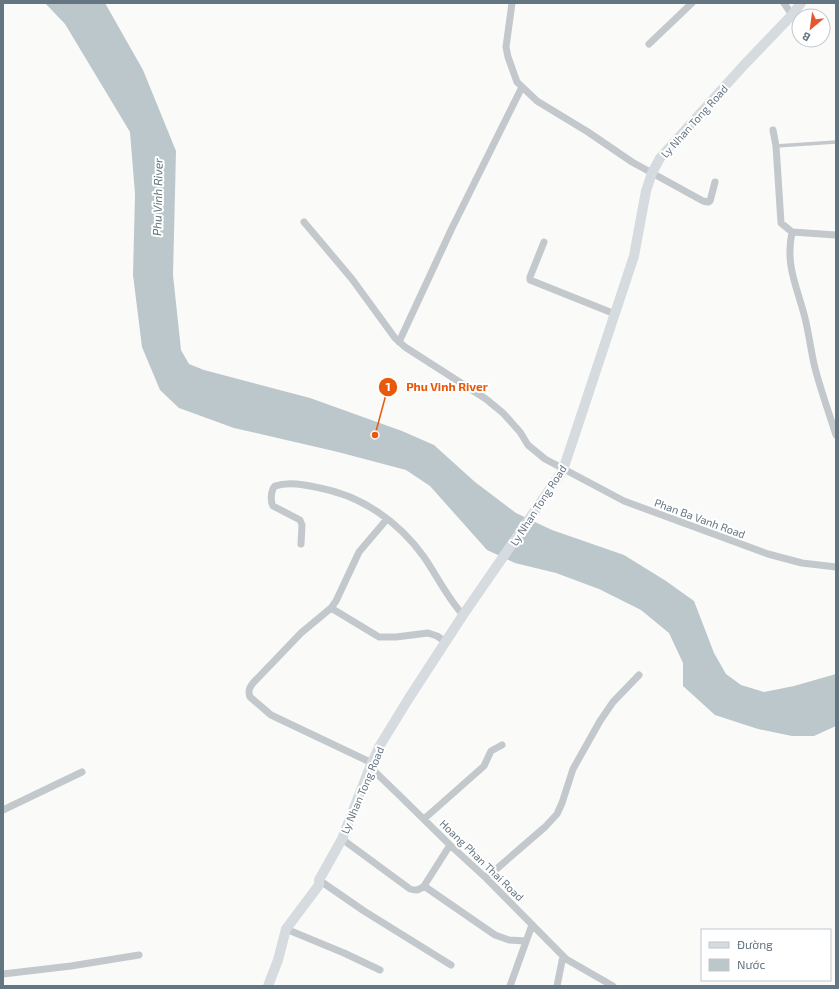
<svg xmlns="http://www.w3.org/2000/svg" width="839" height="989" font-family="'Exo 2',sans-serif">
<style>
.water{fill:#bbc7cb}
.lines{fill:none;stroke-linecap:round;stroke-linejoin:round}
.lane{stroke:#c3c8cc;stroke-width:3.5}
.street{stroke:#c3c8cc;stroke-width:7}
.secondary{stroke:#d6dbdf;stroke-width:10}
.labels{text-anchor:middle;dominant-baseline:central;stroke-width:4;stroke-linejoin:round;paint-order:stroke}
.street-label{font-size:11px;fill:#657683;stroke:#fff}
.water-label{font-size:12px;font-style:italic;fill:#60757c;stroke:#fff}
.leader{fill:none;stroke:#e8590c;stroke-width:1.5}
.callout-dot{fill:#e8590c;stroke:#fff;stroke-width:1.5}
.mark-label{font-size:12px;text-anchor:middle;font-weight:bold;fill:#fff}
.callout-label{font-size:12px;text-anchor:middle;font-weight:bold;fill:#e8590c;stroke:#fff;stroke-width:4;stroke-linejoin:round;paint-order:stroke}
</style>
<rect width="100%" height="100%" fill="#fafaf8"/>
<path class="water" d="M 45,3 L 105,3 L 143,70 L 176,151 L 173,275 L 181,350 L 189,364 L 204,370 L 310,398 L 402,431 L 434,445 L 475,482 L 516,513 L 552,530 L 624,555 L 666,581 L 694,601 L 714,653 L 726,674 L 741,685 L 764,692 L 794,686 L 836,674 L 836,726 L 814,736 L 792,736 L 758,729 L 715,715 L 683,686 L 683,663 L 669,633 L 641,610 L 599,589 L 556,573 L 515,563 L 487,550 L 430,486 L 406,470 L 338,452 L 234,428 L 179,408 L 160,390 L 142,347 L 133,275 L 135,194 L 130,132 L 65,24 Z"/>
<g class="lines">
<path class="lane" d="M 776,146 L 836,142"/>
<path class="street" d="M 512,3 L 506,47 L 508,57 L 517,82 L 537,101 L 588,132 L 632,162 L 703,201 L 708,202 L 710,201 L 715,182
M 784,3 L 792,15
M 649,44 L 692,3
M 773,130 L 776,146 L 781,223 L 792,232 L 836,235
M 304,222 L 352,279 L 395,338 L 405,347 L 486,399 L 503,413 L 520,432 L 528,445 L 545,459 L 624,501 L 768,554 L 802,563 L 836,567
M 792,232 C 785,266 797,286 805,318 C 809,334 811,352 815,368 C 821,391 829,413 836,435
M 544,242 L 530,277 L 530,280 L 615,314
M 399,342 L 452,228 L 522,87
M 301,544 L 302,525 L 300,520 L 273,506 C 270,501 271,490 275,486 C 289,481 306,485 320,488 C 362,496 399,522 424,557 C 437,576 447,597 463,615
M 331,608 L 379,637 L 396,637 L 428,633 L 437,636 L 446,642
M 372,763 L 271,715 L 250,697 C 248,691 249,688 253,683 L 301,633 L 331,608 L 336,601 L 359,552 L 387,519
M 370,767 L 399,795 L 450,845 L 486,878 L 566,959 L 613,986
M 3,810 L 82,772
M 424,819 L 484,766 L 491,751 L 502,745
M 342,839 L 410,889 C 417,891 419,890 424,886 L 450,845
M 486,878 L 545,827 L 557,814 L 562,803 L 573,769 L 600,721 L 613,702 L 639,675
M 319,880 L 364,911 L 451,965
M 424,886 L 495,935 L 509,940 L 526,941
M 286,929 L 344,953 L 380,970
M 3,974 L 71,966 L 139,955
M 510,986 L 532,925
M 557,986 L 563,956"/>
<path class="secondary" d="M 268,986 L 278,960 L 286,929 L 319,885 L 319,880 L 342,839 L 370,767 L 379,747 L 409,698 L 463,615 L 563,470 L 634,256 L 646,191 L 652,173 L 660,158 L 744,65 L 792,15 L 801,3"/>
</g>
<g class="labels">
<g class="street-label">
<text transform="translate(694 121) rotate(-48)">Ly Nhan Tong Road</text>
<text transform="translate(538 505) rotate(-57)">Ly Nhan Tong Road</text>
<text transform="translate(700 518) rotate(20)">Phan Ba Vanh Road</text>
<text transform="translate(362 790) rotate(-67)">Ly Nhan Tong Road</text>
<text transform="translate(482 860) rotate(44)">Hoang Phan Thai Road</text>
</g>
<g class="water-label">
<text transform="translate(157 197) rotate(-89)">Phu Vinh River</text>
</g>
</g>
<path class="leader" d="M375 435L388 387"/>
<g class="callout-dot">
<circle cx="375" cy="435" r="4"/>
<circle cx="388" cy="387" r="10"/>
</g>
<g class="mark-label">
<text x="388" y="391">1</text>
</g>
<g class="callout-label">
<text x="447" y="391">Phu Vinh River</text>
</g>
<rect width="839" height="989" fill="none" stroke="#657683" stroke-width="8"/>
<rect x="701" y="929" width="130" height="52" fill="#ffffff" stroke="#c1c8cd"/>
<rect x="709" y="942" width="20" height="6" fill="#d6dbdf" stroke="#c1c8cd"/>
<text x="737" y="949" font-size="12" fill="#657683">Đường</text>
<rect x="709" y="959" width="20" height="12" fill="#bbc7cb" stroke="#c1c8cd"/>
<text x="737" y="969" font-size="12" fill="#657683">Nước</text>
<g transform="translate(811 28) rotate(209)"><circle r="19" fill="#ffffff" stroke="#c1c8cd"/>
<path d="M0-3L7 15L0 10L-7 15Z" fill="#e4572e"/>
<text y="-6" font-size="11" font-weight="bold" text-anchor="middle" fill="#657683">B</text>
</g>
</svg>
